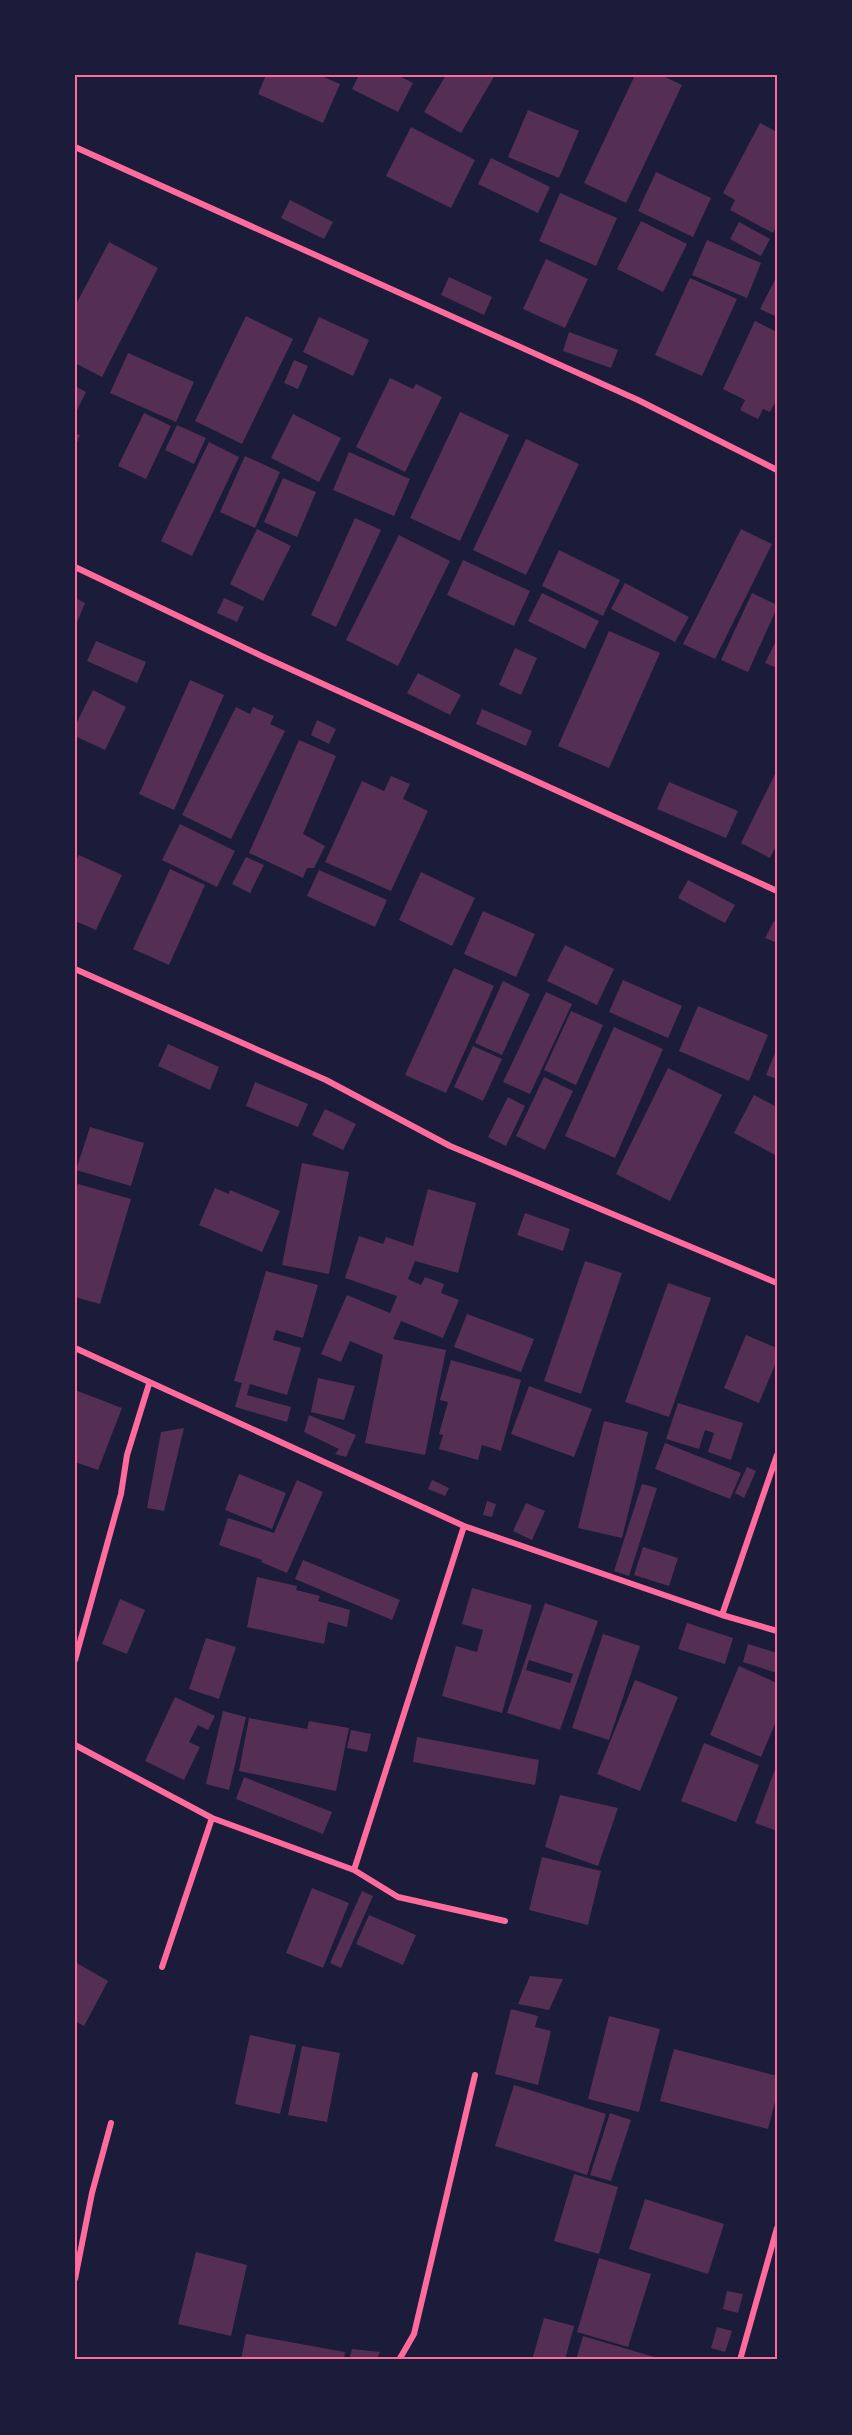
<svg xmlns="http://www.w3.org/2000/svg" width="852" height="2435" font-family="Lora,serif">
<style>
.building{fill:#542f53;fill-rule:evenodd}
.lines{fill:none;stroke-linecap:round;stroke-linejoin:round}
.minor{stroke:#ff6b9d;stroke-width:6}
.neatline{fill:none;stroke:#ff6b9d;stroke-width:2}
</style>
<rect width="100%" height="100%" fill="#1b1b3a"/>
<path class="building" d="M 266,75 L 319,75 L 340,84 L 323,123 L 258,94 Z
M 359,75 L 397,75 L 413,83 L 398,112 L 352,89 Z
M 446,75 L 495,75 L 461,133 L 424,112 Z
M 635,75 L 661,75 L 682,85 L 626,203 L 584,183 Z
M 528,110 L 579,131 L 559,178 L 508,157 Z
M 760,123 L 777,132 L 777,225 L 773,233 L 730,210 L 735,200 L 723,193 Z
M 411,127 L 475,160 L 451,208 L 386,176 Z
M 491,158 L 550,187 L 538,213 L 478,184 Z
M 656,172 L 711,198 L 693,237 L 638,211 Z
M 560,193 L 617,218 L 596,266 L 539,241 Z
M 290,200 L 333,222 L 324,239 L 281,218 Z
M 641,221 L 687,244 L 663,292 L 617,269 Z
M 739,222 L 770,239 L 761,256 L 730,239 Z
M 707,240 L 761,263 L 747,298 L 692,275 Z
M 109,242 L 158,268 L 102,377 L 75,363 L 75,306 Z
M 546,259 L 588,279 L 565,328 L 523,309 Z
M 777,276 L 777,317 L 760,309 Z
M 449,277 L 492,297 L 484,315 L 441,295 Z
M 690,278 L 737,299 L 702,376 L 655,355 Z
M 246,316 L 293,339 L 242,444 L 195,421 Z
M 319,317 L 369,340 L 353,376 L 303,352 Z
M 755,321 L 777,332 L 777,399 L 770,412 L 763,409 L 758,419 L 740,410 L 745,400 L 723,389 Z
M 569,332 L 618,350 L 611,368 L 563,351 Z
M 128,353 L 194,382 L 176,422 L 110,393 Z
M 294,360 L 308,366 L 298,389 L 284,383 Z
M 390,378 L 413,389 L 416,384 L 442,397 L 405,472 L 356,447 Z
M 75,386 L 86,392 L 75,414 Z
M 460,412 L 509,435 L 460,541 L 410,518 Z
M 144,413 L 171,426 L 146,479 L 118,466 Z
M 293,414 L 341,438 L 319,482 L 271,458 Z
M 177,425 L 206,438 L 194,464 L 165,450 Z
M 75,433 L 80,435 L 75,447 Z
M 526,439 L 579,464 L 526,575 L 473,550 Z
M 209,442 L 239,457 L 192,556 L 161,541 Z
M 349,452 L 410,479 L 394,516 L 333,490 Z
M 245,456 L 280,472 L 255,528 L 220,512 Z
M 283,478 L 316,492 L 297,537 L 264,522 Z
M 355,518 L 381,530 L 336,627 L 311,615 Z
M 257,529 L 291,546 L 263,601 L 230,584 Z
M 741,529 L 772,544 L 715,659 L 683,644 Z
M 399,535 L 450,561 L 398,666 L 346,640 Z
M 559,550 L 620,580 L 603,616 L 542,586 Z
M 463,560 L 530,591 L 514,626 L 447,595 Z
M 625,583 L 689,617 L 675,642 L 611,609 Z
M 542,593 L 599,621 L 585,649 L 528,621 Z
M 752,593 L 777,605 L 777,608 L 748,672 L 721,660 Z
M 75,598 L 85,603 L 75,627 Z
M 224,598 L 244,607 L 237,622 L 217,613 Z
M 609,631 L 660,653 L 609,768 L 558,746 Z
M 777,639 L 777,668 L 765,663 Z
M 96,641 L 146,662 L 137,683 L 87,661 Z
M 515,648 L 537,658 L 521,695 L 499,685 Z
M 418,673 L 461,695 L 450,715 L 407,693 Z
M 190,680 L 224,695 L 174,810 L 139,794 Z
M 93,690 L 126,707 L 105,750 L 75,736 L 75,726 Z
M 236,707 L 250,714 L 253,707 L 274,716 L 270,724 L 285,731 L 231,839 L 182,815 Z
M 482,709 L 532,731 L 526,746 L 476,724 Z
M 317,720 L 336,729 L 329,744 L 311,735 Z
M 299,740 L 336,756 L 303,834 L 325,846 L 314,868 L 307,868 L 303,878 L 249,853 Z
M 777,770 L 777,844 L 770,858 L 741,843 Z
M 391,776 L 410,784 L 403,799 L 428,811 L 391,891 L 325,862 L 362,781 L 384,791 Z
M 669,782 L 738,811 L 726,838 L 657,809 Z
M 180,824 L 235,851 L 217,887 L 162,860 Z
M 79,855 L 122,875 L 96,930 L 75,921 L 75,863 Z
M 246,857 L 264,865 L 250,893 L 232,884 Z
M 170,869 L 205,885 L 169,965 L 133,949 Z
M 319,870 L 387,900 L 375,927 L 307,896 Z
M 421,872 L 475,898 L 452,946 L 399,920 Z
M 688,880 L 735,905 L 725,923 L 678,898 Z
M 483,911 L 535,934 L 516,977 L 464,954 Z
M 774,921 L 777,923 L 777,943 L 765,938 Z
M 565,945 L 614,969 L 597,1005 L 547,981 Z
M 454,968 L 494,986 L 446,1093 L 405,1075 Z
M 623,980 L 682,1006 L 668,1038 L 609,1012 Z
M 503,981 L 530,994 L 502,1055 L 475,1043 Z
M 546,992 L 572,1004 L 530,1094 L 503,1082 Z
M 698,1006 L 768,1035 L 749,1081 L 679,1051 Z
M 571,1011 L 603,1025 L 576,1085 L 544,1070 Z
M 614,1027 L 663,1049 L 615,1158 L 565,1136 Z
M 168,1044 L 219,1067 L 210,1090 L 158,1066 Z
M 473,1046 L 502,1059 L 483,1101 L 454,1087 Z
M 777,1048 L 777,1079 L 766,1075 Z
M 668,1068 L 722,1095 L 670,1201 L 616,1174 Z
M 544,1077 L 573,1091 L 545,1150 L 516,1136 Z
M 255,1082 L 308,1104 L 298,1127 L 246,1106 Z
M 754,1095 L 777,1107 L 777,1156 L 734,1133 Z
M 508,1097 L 525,1106 L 506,1146 L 488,1137 Z
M 325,1109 L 356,1124 L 343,1150 L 312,1135 Z
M 90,1127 L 144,1143 L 131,1186 L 76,1170 Z
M 302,1163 L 349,1172 L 329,1274 L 282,1265 Z
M 78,1184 L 131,1199 L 100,1304 L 75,1297 L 75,1193 Z
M 215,1188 L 229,1194 L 230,1190 L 280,1211 L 262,1252 L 199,1225 Z
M 428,1189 L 476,1203 L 458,1273 L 415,1261 L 408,1279 L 421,1285 L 425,1277 L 444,1284 L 441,1293 L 459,1300 L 443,1338 L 401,1321 L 393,1339 L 446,1350 L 425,1455 L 365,1443 L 383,1355 L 350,1341 L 341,1362 L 321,1354 L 347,1295 L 390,1313 L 397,1296 L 345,1278 L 359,1236 L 383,1244 L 386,1237 L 413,1246 Z
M 525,1213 L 570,1229 L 563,1251 L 517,1235 Z
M 585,1261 L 622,1273 L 581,1394 L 544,1381 Z
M 266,1271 L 318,1285 L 303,1338 L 276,1330 L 273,1340 L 301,1348 L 287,1395 L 250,1384 L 247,1395 L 291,1407 L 287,1422 L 235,1407 L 242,1383 L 234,1381 Z
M 668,1283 L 711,1298 L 669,1417 L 625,1402 Z
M 467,1314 L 534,1339 L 521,1372 L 454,1347 Z
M 746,1335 L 777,1348 L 777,1360 L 759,1403 L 724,1388 Z
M 451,1360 L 521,1380 L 501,1451 L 482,1445 L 478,1460 L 439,1449 L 443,1435 L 439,1434 L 448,1402 L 440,1400 Z
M 318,1378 L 355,1386 L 344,1420 L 311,1412 Z
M 529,1386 L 592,1409 L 574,1457 L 511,1434 Z
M 75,1390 L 122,1408 L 98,1470 L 75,1462 Z
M 678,1403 L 743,1423 L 731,1460 L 708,1452 L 714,1433 L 705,1430 L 699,1449 L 666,1439 Z
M 309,1415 L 356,1435 L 346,1457 L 335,1454 L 339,1449 L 304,1432 Z
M 604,1421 L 648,1432 L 622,1538 L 578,1528 Z
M 184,1428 L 164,1511 L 147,1508 L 161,1432 Z
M 665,1443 L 741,1473 L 730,1499 L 655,1469 Z
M 747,1467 L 756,1471 L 744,1498 L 735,1493 Z
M 239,1474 L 286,1493 L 272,1529 L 225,1510 Z
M 297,1480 L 323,1492 L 287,1573 L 261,1562 L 262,1560 L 219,1545 L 228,1518 L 274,1533 Z
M 432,1480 L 449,1488 L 445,1496 L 428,1489 Z
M 642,1484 L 657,1488 L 629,1576 L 614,1571 Z
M 487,1501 L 496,1504 L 492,1517 L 483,1515 Z
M 526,1503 L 545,1511 L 532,1540 L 513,1531 Z
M 643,1547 L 678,1558 L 669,1586 L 634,1575 Z
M 303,1560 L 400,1600 L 392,1620 L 295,1579 Z
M 257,1577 L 297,1586 L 296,1590 L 320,1596 L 318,1601 L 350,1610 L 347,1627 L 328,1622 L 324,1644 L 247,1627 Z
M 472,1588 L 532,1605 L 502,1713 L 442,1696 L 456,1646 L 477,1652 L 483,1630 L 462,1624 Z
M 120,1599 L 145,1610 L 127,1654 L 102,1644 Z
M 545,1603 L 598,1621 L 560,1730 L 507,1713 ZM 529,1660 L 573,1674 L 570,1683 L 526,1670 Z
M 687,1623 L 733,1638 L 725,1664 L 678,1649 Z
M 603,1634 L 640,1646 L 609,1740 L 572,1728 Z
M 206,1638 L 236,1647 L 219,1699 L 189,1689 Z
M 748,1644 L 777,1653 L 777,1673 L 743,1662 Z
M 739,1666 L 777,1683 L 777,1719 L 761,1757 L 710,1735 Z
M 635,1680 L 678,1697 L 640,1791 L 597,1774 Z
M 175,1697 L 215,1716 L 208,1730 L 198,1725 L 189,1742 L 200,1747 L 184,1780 L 145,1761 Z
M 223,1711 L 246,1717 L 229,1790 L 206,1784 Z
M 249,1718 L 307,1729 L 309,1721 L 349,1728 L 336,1791 L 239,1771 Z
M 351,1730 L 371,1734 L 367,1752 L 347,1748 Z
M 417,1737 L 539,1760 L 535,1785 L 413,1762 Z
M 704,1743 L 759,1765 L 736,1822 L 681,1801 Z
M 777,1764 L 777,1831 L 755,1823 Z
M 244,1777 L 332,1812 L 323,1834 L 236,1799 Z
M 560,1795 L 618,1808 L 598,1866 L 545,1847 Z
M 542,1857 L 601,1871 L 588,1925 L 529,1910 Z
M 312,1888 L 349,1903 L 323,1968 L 286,1953 Z
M 362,1891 L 373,1896 L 341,1968 L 330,1963 Z
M 369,1915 L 416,1935 L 403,1965 L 356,1944 Z
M 75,1962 L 108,1981 L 84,2026 L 75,2021 Z
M 530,1976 L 563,1979 L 549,2010 L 518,2004 Z
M 511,2009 L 538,2016 L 535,2027 L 551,2031 L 538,2085 L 495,2074 Z
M 609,2016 L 660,2029 L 639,2112 L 588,2099 Z
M 250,2035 L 296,2045 L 280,2114 L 235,2104 Z
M 302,2046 L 340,2053 L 327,2122 L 288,2115 Z
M 674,2049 L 777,2076 L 777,2094 L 768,2129 L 660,2101 Z
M 514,2085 L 606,2114 L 587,2175 L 495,2146 Z
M 610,2113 L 631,2120 L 611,2181 L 590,2175 Z
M 574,2174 L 618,2187 L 599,2254 L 554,2241 Z
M 645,2199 L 724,2224 L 708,2274 L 629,2249 Z
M 196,2252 L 247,2265 L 231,2336 L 178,2324 Z
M 599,2258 L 651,2274 L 628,2347 L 577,2332 Z
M 727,2291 L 743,2294 L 738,2313 L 723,2309 Z
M 544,2318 L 574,2326 L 565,2360 L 532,2360 Z
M 717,2327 L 732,2331 L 725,2352 L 711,2348 Z
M 246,2334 L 345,2352 L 344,2360 L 241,2360 Z
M 583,2336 L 661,2359 L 661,2360 L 576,2360 Z
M 352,2349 L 380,2352 L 376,2360 L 349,2360 Z"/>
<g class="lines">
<path class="minor" d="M 75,147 L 638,400 L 777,470
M 75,567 L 266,658 L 777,891
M 75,969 L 326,1080 L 450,1146 L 777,1283
M 75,1348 L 464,1526 L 722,1615 L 777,1631
M 722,1615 L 777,1455
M 75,1660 L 121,1494 L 127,1455 L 149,1384
M 75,1745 L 212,1818 L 354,1870 L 398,1897 L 505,1921
M 354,1870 L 464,1526
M 162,1967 L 212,1818
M 75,2279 L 92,2193 L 111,2123
M 399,2360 L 414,2334 L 475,2075
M 740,2360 L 777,2228"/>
</g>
<rect width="852" height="2435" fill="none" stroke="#1b1b3a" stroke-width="153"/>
<rect x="76" y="76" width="700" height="2282" class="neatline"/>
</svg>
